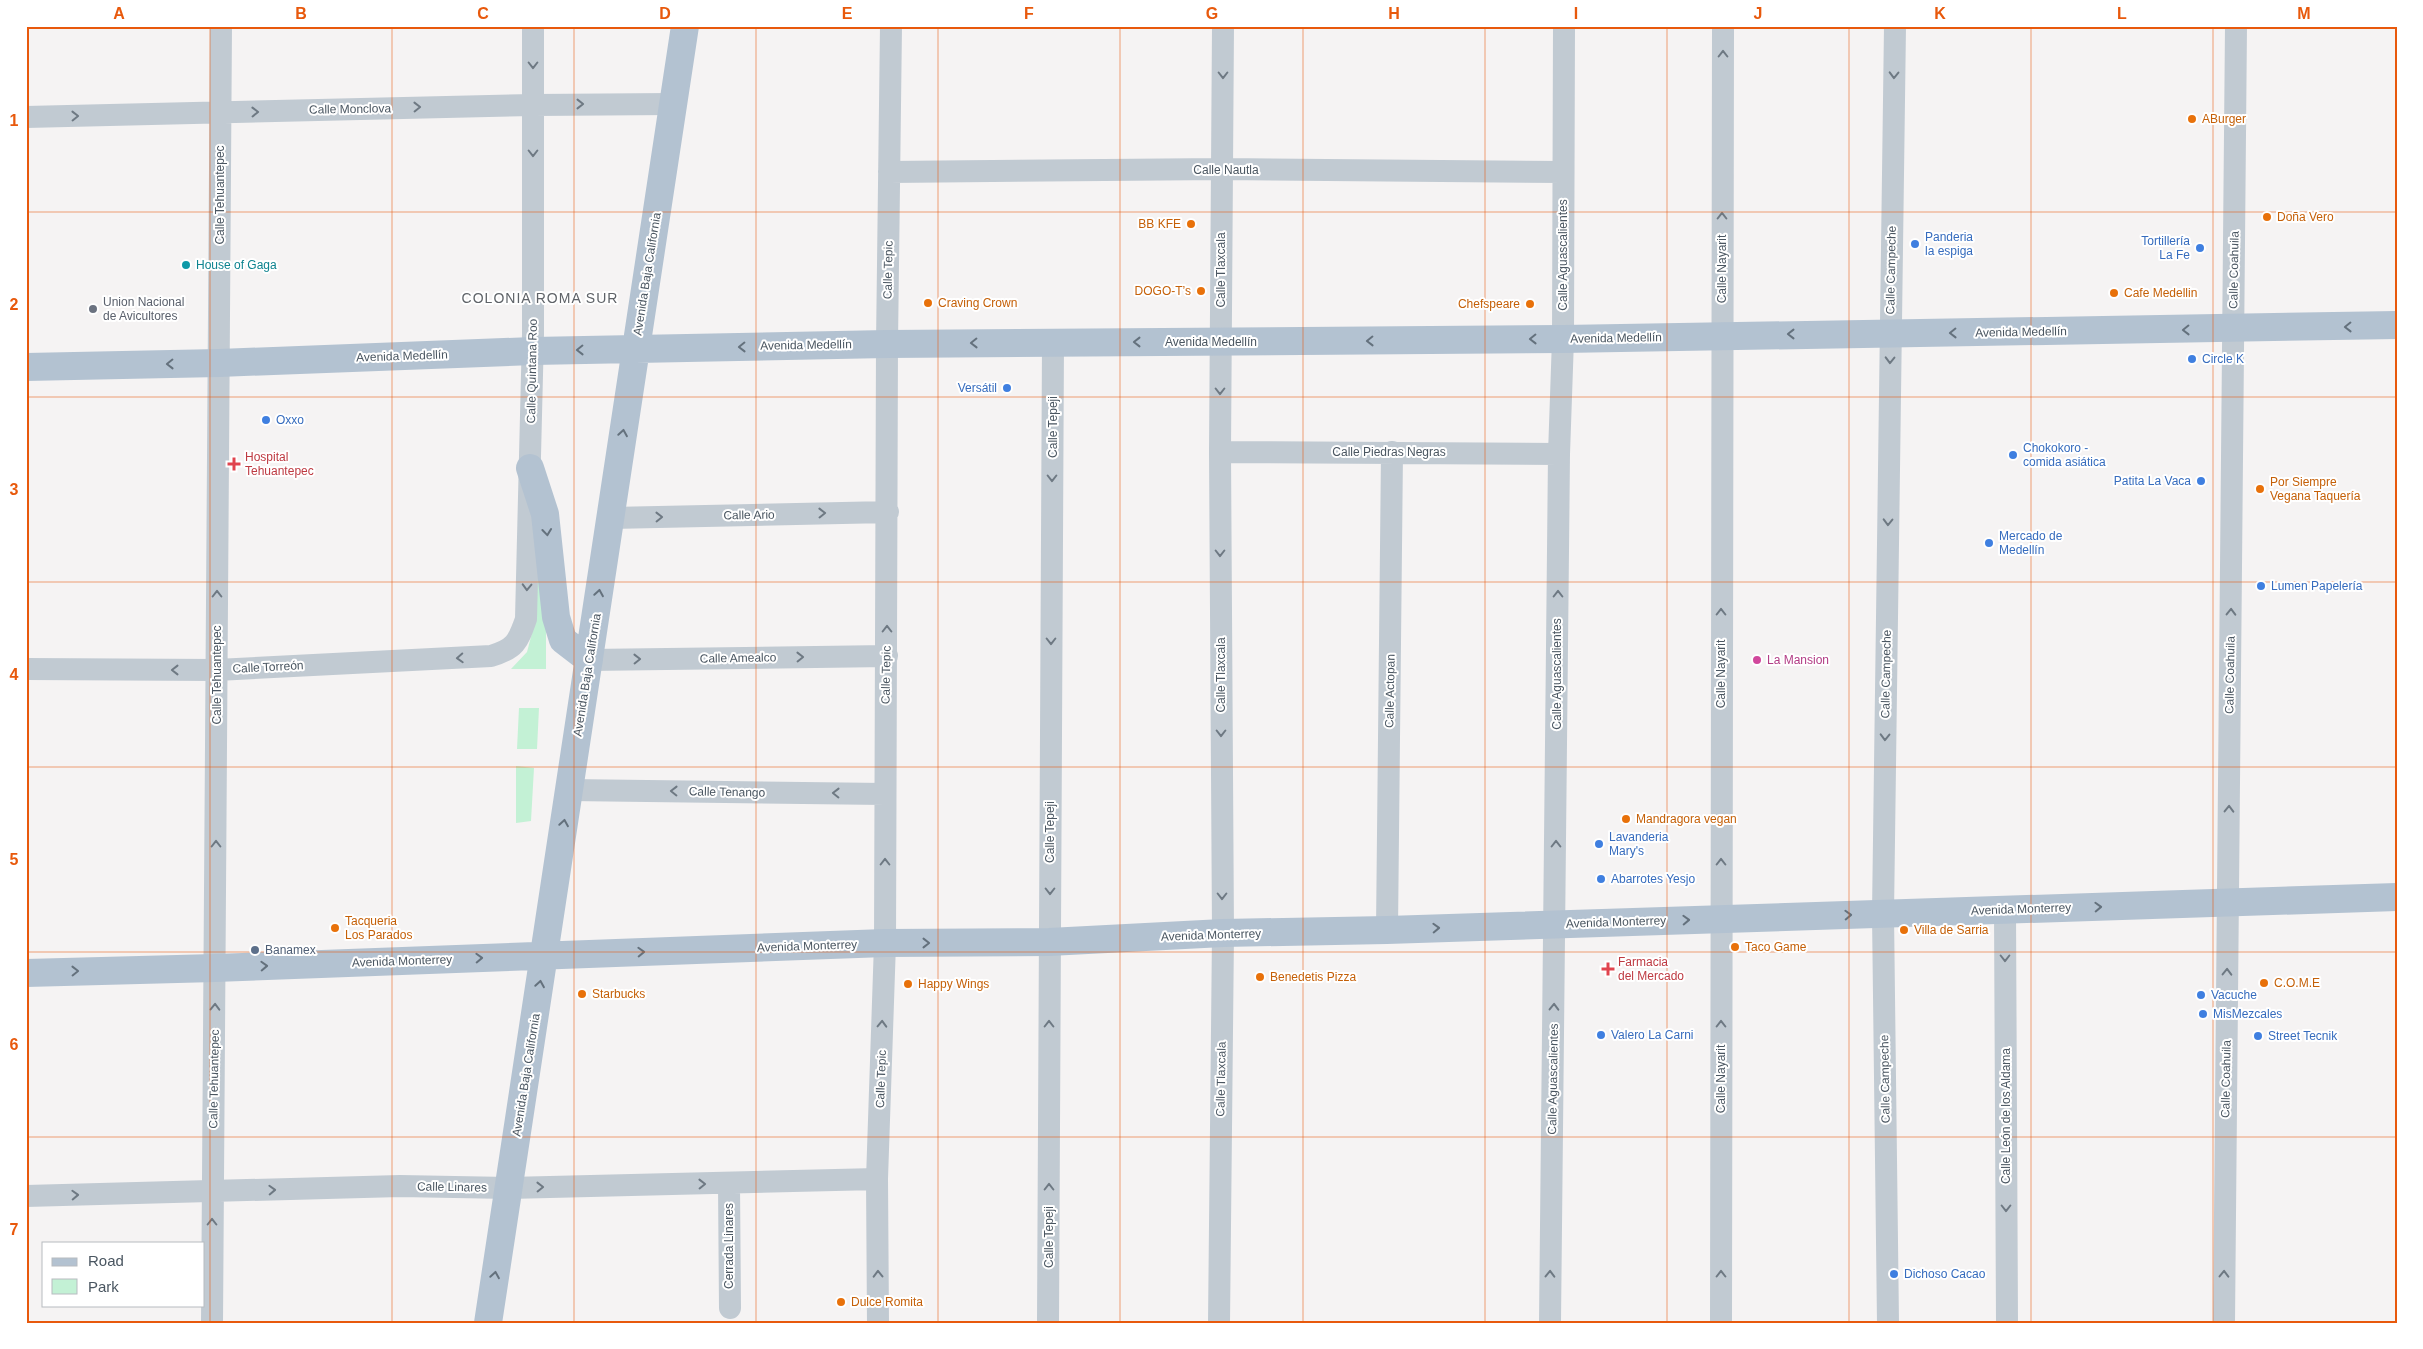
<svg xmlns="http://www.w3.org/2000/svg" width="2423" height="1349" font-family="Arial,sans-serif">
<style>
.green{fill:#c3f1d5}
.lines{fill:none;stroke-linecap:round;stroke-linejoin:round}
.minor{stroke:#c1cad2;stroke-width:22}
.primary{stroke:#b3c2d1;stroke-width:28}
.oneway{stroke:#6e7983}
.oneway2{stroke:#64717d}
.grid{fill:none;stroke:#e8590c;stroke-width:1;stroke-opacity:0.55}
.food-dot{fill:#e8710a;stroke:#fff;stroke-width:2}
.shop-dot{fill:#3f7fe0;stroke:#fff;stroke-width:2}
.culture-dot{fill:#0f9aa8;stroke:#fff;stroke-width:2}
.worship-dot{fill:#6b7280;stroke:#fff;stroke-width:2}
.health-dot{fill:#e0444e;stroke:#fff;stroke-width:2}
.hotel-dot{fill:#d1479c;stroke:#fff;stroke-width:2}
.service-dot{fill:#5c6f8a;stroke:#fff;stroke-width:2}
.labels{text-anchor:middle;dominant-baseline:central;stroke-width:4;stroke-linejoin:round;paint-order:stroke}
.street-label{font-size:12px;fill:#4a5661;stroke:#fff}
.food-label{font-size:12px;fill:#c56008;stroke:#fff;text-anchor:start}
.shop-label{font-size:12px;fill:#366cbe;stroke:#fff;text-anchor:start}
.culture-label{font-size:12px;fill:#0d838f;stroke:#fff;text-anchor:start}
.worship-label{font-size:12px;fill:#5b616d;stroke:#fff;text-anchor:start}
.health-label{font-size:12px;fill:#be3a42;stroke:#fff;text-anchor:start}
.hotel-label{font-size:12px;fill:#b23c85;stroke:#fff;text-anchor:start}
.service-label{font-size:12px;fill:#4e5e75;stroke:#fff;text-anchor:start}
.neighbourhood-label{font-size:14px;letter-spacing:1px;fill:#5f6368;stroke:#fff}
.neatline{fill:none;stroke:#e8590c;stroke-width:2}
.grid-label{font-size:16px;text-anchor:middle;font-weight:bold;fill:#e8590c}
</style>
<rect width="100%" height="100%" fill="#f5f3f3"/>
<path class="green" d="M 534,516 L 546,608 L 546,669 L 511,669 L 527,652 L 532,633 Z
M 519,708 L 539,708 L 537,749 L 517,749 Z
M 516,766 L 534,768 L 531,821 L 516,823 Z"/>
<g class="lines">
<path class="minor" d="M 26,117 L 533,105 L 673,104
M 889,172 L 1222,169 L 1563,172
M 1220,452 L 1559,454
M 611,518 L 888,512
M 589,660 L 887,656
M 26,669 L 217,670 L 491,656 C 515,649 518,642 526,619 L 533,334 L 533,26
M 569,790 L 885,794
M 2005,910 L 2007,1323
M 1387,930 L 1392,452
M 729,1184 L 730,1308
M 26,1196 L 400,1186 L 509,1188 L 877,1179
M 212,1323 L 221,26
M 878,1323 L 877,1179 L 885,943 L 887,344 L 891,26
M 1048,1323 L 1053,342
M 1219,1323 L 1223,933 L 1220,452 L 1223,26
M 1550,1323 L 1559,454 L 1563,339 L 1564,26
M 1721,1323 L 1723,26
M 1888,1323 L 1883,914 L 1895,26
M 2224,1323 L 2236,26"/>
<path class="primary" d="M 26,367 L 219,363 L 533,351 L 887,344 L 1563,339 L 2397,325
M 530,468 L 545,514 L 556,617 L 563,640 L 589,660
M 26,973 L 215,968 L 885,943 L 1049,942 L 1223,933 L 1387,930 L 2397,897
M 488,1323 L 685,26"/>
</g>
<defs><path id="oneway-chevron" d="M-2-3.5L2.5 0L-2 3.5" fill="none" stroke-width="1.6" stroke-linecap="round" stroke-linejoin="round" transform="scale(1.25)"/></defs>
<g class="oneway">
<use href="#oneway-chevron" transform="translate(1723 54) rotate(-90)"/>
<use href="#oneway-chevron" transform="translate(533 65) rotate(90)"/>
<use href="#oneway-chevron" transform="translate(1223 75) rotate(90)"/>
<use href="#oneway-chevron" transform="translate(1894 75) rotate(91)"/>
<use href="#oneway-chevron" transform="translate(580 104)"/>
<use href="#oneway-chevron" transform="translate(417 107) rotate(-1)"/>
<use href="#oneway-chevron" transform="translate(255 112) rotate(-1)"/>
<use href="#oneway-chevron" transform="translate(75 116) rotate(-1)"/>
<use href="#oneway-chevron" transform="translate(533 153) rotate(90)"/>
<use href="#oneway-chevron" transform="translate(1722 216) rotate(-90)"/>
<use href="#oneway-chevron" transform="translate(1890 360) rotate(91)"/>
<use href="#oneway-chevron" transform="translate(1220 391) rotate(90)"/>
<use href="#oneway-chevron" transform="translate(1052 478) rotate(90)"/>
<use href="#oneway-chevron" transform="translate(822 513) rotate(-1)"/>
<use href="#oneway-chevron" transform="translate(659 517) rotate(-1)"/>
<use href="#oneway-chevron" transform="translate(1888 522) rotate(91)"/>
<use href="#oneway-chevron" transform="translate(1220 553) rotate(90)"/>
<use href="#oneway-chevron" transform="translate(527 587) rotate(92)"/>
<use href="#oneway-chevron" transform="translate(217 594) rotate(-90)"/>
<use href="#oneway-chevron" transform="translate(1558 594) rotate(-90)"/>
<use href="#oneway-chevron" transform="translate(1721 612) rotate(-90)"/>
<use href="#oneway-chevron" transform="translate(2231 612) rotate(-89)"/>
<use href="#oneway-chevron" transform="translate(887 629) rotate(-90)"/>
<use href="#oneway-chevron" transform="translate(1051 641) rotate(90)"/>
<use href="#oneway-chevron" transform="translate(800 657) rotate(-1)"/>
<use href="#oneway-chevron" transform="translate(460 658) rotate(177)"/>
<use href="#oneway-chevron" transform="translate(637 659) rotate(-1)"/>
<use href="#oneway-chevron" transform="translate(175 670) rotate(-180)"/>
<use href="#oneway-chevron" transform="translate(1221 733) rotate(90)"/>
<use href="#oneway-chevron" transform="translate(1885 737) rotate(91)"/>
<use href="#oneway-chevron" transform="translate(674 791) rotate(-179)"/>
<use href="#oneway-chevron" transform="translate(836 793) rotate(-179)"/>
<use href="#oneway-chevron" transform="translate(2229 809) rotate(-89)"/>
<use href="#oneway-chevron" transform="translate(216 844) rotate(-90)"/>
<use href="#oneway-chevron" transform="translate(1556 844) rotate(-90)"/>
<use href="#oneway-chevron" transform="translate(885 862) rotate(-90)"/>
<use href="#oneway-chevron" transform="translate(1721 862) rotate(-90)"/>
<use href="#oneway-chevron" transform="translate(1050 891) rotate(90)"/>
<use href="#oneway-chevron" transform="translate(1222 896) rotate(90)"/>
<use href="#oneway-chevron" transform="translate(2005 958) rotate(90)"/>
<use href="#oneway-chevron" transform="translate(2227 972) rotate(-89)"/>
<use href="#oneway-chevron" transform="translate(215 1007) rotate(-89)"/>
<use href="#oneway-chevron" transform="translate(1554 1007) rotate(-89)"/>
<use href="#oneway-chevron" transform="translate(882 1024) rotate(-88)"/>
<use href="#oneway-chevron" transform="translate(1049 1024) rotate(-90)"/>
<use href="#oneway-chevron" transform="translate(1721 1024) rotate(-90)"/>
<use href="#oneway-chevron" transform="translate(702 1184) rotate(-1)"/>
<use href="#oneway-chevron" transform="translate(540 1187) rotate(-1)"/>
<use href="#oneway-chevron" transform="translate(1049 1187) rotate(-90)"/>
<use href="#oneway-chevron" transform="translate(272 1190) rotate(-2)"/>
<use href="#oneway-chevron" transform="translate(75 1195) rotate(-2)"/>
<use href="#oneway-chevron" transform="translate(2006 1208) rotate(90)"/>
<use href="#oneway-chevron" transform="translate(212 1222) rotate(-90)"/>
<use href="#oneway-chevron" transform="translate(878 1274) rotate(-91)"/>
<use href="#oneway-chevron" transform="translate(1550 1274) rotate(-89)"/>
<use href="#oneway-chevron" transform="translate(1721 1274) rotate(-90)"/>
<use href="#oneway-chevron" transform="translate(2224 1274) rotate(-89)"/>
</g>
<g class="oneway2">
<use href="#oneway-chevron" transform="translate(2348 327) rotate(179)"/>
<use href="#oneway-chevron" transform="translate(2186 330) rotate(179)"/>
<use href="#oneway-chevron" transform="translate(1953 333) rotate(179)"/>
<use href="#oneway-chevron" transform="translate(1791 334) rotate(180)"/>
<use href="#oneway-chevron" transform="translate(1533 339) rotate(179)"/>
<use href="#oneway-chevron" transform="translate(1370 341) rotate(179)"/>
<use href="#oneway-chevron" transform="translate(1137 342) rotate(180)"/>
<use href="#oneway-chevron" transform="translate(974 343) rotate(179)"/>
<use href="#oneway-chevron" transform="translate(742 347) rotate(179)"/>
<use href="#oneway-chevron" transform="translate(580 350) rotate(179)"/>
<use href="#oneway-chevron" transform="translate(170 364) rotate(179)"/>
<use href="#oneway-chevron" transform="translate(623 433) rotate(-81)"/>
<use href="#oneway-chevron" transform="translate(547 532) rotate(84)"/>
<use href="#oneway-chevron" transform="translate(599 593) rotate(-81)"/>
<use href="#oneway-chevron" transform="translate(564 823) rotate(-81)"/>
<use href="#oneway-chevron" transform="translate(2098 907) rotate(-2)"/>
<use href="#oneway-chevron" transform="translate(1848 915) rotate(-2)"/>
<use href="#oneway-chevron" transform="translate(1686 920) rotate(-2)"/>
<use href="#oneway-chevron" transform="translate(1436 928) rotate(-2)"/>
<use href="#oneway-chevron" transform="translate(926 943)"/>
<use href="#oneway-chevron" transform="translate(641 952) rotate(-2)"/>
<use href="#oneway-chevron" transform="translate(479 958) rotate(-2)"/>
<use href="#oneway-chevron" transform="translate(264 966) rotate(-2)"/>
<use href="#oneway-chevron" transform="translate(75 971) rotate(-1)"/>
<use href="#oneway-chevron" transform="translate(540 984) rotate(-81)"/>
<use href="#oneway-chevron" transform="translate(495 1275) rotate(-81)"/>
</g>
<path class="grid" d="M 210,26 L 210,1323M 392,26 L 392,1323M 574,26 L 574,1323M 756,26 L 756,1323M 938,26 L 938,1323M 1120,26 L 1120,1323M 1303,26 L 1303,1323M 1485,26 L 1485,1323M 1667,26 L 1667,1323M 1849,26 L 1849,1323M 2031,26 L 2031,1323M 2213,26 L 2213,1323M 26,212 L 2397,212M 26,397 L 2397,397M 26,582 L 2397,582M 26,767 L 2397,767M 26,952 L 2397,952M 26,1137 L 2397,1137"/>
<g class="food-dot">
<circle cx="2192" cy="119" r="5"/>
<circle cx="2267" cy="217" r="5"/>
<circle cx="1191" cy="224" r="5"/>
<circle cx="1201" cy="291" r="5"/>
<circle cx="2114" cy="293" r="5"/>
<circle cx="928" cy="303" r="5"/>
<circle cx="1530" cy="304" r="5"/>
<circle cx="2260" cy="489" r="5"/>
<circle cx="1626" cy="819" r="5"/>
<circle cx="335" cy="928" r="5"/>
<circle cx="1904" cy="930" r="5"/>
<circle cx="1735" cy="947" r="5"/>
<circle cx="1260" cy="977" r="5"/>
<circle cx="2264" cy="983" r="5"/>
<circle cx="908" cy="984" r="5"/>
<circle cx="582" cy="994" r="5"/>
<circle cx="841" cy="1302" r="5"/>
</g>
<g class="shop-dot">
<circle cx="1915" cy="244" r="5"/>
<circle cx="2200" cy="248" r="5"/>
<circle cx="2192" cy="359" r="5"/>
<circle cx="1007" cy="388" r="5"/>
<circle cx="266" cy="420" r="5"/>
<circle cx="2013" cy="455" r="5"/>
<circle cx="2201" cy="481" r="5"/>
<circle cx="1989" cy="543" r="5"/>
<circle cx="2261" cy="586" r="5"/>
<circle cx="1599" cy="844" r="5"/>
<circle cx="1601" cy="879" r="5"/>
<circle cx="2201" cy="995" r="5"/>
<circle cx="2203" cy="1014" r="5"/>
<circle cx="1601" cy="1035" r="5"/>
<circle cx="2258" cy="1036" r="5"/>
<circle cx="1894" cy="1274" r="5"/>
</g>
<circle class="culture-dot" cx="186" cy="265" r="5"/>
<circle class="worship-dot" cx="93" cy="309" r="5"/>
<g class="health-dot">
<path d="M231.5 456.5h5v5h5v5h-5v5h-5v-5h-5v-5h5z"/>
<path d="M1605.5 961.5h5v5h5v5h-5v5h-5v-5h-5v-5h5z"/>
</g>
<circle class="hotel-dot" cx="1757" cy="660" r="5"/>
<circle class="service-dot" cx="255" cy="950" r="5"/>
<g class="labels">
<g class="street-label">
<text transform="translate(350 109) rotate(-1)">Calle Monclova</text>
<text x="1226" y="170">Calle Nautla</text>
<text transform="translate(220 195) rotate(-90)">Calle Tehuantepec</text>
<text transform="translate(1563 255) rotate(-90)">Calle Aguascalientes</text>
<text transform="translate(1722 269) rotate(-90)">Calle Nayarit</text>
<text transform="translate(888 270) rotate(-89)">Calle Tepic</text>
<text transform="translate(1221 270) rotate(-90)">Calle Tlaxcala</text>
<text transform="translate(1891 270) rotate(-89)">Calle Campeche</text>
<text transform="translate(2234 270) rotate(-89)">Calle Coahuila</text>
<text transform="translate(647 274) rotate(-81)">Avenida Baja California</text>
<text transform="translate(2021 332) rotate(-1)">Avenida Medellín</text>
<text transform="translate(1616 338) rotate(-1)">Avenida Medellín</text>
<text x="1211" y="342">Avenida Medellín</text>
<text transform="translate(806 345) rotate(-1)">Avenida Medellín</text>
<text transform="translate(402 356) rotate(-2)">Avenida Medellín</text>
<text transform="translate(532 371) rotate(-89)">Calle Quintana Roo</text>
<text transform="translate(1053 427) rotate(-90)">Calle Tepeji</text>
<text x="1389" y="452">Calle Piedras Negras</text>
<text transform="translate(749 515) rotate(-1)">Calle Ario</text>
<text transform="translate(738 658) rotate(-1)">Calle Amealco</text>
<text transform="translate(268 667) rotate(-3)">Calle Torreón</text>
<text transform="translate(1557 674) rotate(-90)">Calle Aguascalientes</text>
<text transform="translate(1721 674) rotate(-90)">Calle Nayarit</text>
<text transform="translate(1886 674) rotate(-89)">Calle Campeche</text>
<text transform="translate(217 675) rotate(-90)">Calle Tehuantepec</text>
<text transform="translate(587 675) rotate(-81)">Avenida Baja California</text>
<text transform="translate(886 675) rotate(-89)">Calle Tepic</text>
<text transform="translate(1221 675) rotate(-90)">Calle Tlaxcala</text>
<text transform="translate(2230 675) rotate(-89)">Calle Coahuila</text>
<text transform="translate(1390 691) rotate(-89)">Calle Actopan</text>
<text transform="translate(727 792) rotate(1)">Calle Tenango</text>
<text transform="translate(1050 832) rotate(-90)">Calle Tepeji</text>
<text transform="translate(2021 909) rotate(-2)">Avenida Monterrey</text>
<text transform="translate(1616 922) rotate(-2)">Avenida Monterrey</text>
<text transform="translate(1211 935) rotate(-2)">Avenida Monterrey</text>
<text transform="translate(807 946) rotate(-2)">Avenida Monterrey</text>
<text transform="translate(402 961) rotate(-2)">Avenida Monterrey</text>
<text transform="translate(526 1075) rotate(-81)">Avenida Baja California</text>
<text transform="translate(214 1079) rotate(-89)">Calle Tehuantepec</text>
<text transform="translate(881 1079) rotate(-88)">Calle Tepic</text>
<text transform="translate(1221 1079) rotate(-89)">Calle Tlaxcala</text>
<text transform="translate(1553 1079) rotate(-89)">Calle Aguascalientes</text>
<text transform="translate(1721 1079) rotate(-90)">Calle Nayarit</text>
<text transform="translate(1885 1079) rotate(-91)">Calle Campeche</text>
<text transform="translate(2226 1079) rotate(-89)">Calle Coahuila</text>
<text transform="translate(2006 1116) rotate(-90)">Calle León de los Aldama</text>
<text transform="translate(452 1187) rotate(1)">Calle Linares</text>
<text transform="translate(1049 1237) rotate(-90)">Calle Tepeji</text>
<text transform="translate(729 1246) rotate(-90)">Cerrada Linares</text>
</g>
<g class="food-label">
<text x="2202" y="119">ABurger</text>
<text x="2277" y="217">Doña Vero</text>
<text x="1181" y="224" text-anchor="end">BB KFE</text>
<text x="1191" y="291" text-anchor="end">DOGO-T’s</text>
<text x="2124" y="293">Cafe Medellin</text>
<text x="938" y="303">Craving Crown</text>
<text x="1520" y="304" text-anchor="end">Chefspeare</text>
<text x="2270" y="482">Por Siempre<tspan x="2270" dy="14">Vegana Taquería</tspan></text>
<text x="1636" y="819">Mandragora vegan</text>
<text x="345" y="921">Tacqueria<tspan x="345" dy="14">Los Parados</tspan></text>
<text x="1914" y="930">Villa de Sarria</text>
<text x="1745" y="947">Taco Game</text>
<text x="1270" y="977">Benedetis Pizza</text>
<text x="2274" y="983">C.O.M.E</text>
<text x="918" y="984">Happy Wings</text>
<text x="592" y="994">Starbucks</text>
<text x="851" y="1302">Dulce Romita</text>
</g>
<g class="shop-label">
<text x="1925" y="237">Panderia<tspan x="1925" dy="14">la espiga</tspan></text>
<text x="2190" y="241" text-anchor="end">Tortillería<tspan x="2190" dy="14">La Fe</tspan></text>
<text x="2202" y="359">Circle K</text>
<text x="997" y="388" text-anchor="end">Versátil</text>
<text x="276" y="420">Oxxo</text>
<text x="2023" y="448">Chokokoro -<tspan x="2023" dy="14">comida asiática</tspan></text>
<text x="2191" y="481" text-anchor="end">Patita La Vaca</text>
<text x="1999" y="536">Mercado de<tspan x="1999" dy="14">Medellín</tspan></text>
<text x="2271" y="586">Lumen Papelería</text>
<text x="1609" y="837">Lavanderia<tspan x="1609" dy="14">Mary's</tspan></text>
<text x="1611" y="879">Abarrotes Yesjo</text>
<text x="2211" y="995">Vacuche</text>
<text x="2213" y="1014">MisMezcales</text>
<text x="1611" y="1035">Valero La Carni</text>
<text x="2268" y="1036">Street Tecnik</text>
<text x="1904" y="1274">Dichoso Cacao</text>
</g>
<g class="culture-label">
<text x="196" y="265">House of Gaga</text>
</g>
<g class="worship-label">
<text x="103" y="302">Union Nacional<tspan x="103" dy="14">de Avicultores</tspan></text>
</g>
<g class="health-label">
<text x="245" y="457">Hospital<tspan x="245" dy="14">Tehuantepec</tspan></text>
<text x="1618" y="962">Farmacia<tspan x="1618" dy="14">del Mercado</tspan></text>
</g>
<g class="hotel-label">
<text x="1767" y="660">La Mansion</text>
</g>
<g class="service-label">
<text x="265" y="950">Banamex</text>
</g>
<g class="neighbourhood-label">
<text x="540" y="298">COLONIA ROMA SUR</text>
</g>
</g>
<rect width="2423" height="1349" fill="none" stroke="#ffffff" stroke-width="55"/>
<rect x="42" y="1242" width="162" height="65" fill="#ffffff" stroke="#b7bbc0"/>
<rect x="52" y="1258" width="25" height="8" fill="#b3c2d1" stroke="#b7bbc0"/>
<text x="88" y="1266" font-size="15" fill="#4a5661">Road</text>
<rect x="52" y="1279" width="25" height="15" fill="#c3f1d5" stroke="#b7bbc0"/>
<text x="88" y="1292" font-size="15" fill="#4a5661">Park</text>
<rect x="28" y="28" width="2368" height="1294" class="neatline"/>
<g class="grid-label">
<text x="119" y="19">A</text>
<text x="301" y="19">B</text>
<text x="483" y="19">C</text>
<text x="665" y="19">D</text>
<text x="847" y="19">E</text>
<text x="1029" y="19">F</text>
<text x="1212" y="19">G</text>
<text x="1394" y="19">H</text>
<text x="1576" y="19">I</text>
<text x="1758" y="19">J</text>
<text x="1940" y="19">K</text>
<text x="2122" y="19">L</text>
<text x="2304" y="19">M</text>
<text x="14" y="126">1</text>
<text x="14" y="310">2</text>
<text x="14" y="495">3</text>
<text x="14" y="680">4</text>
<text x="14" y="865">5</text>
<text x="14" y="1050">6</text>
<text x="14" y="1235">7</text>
</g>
</svg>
